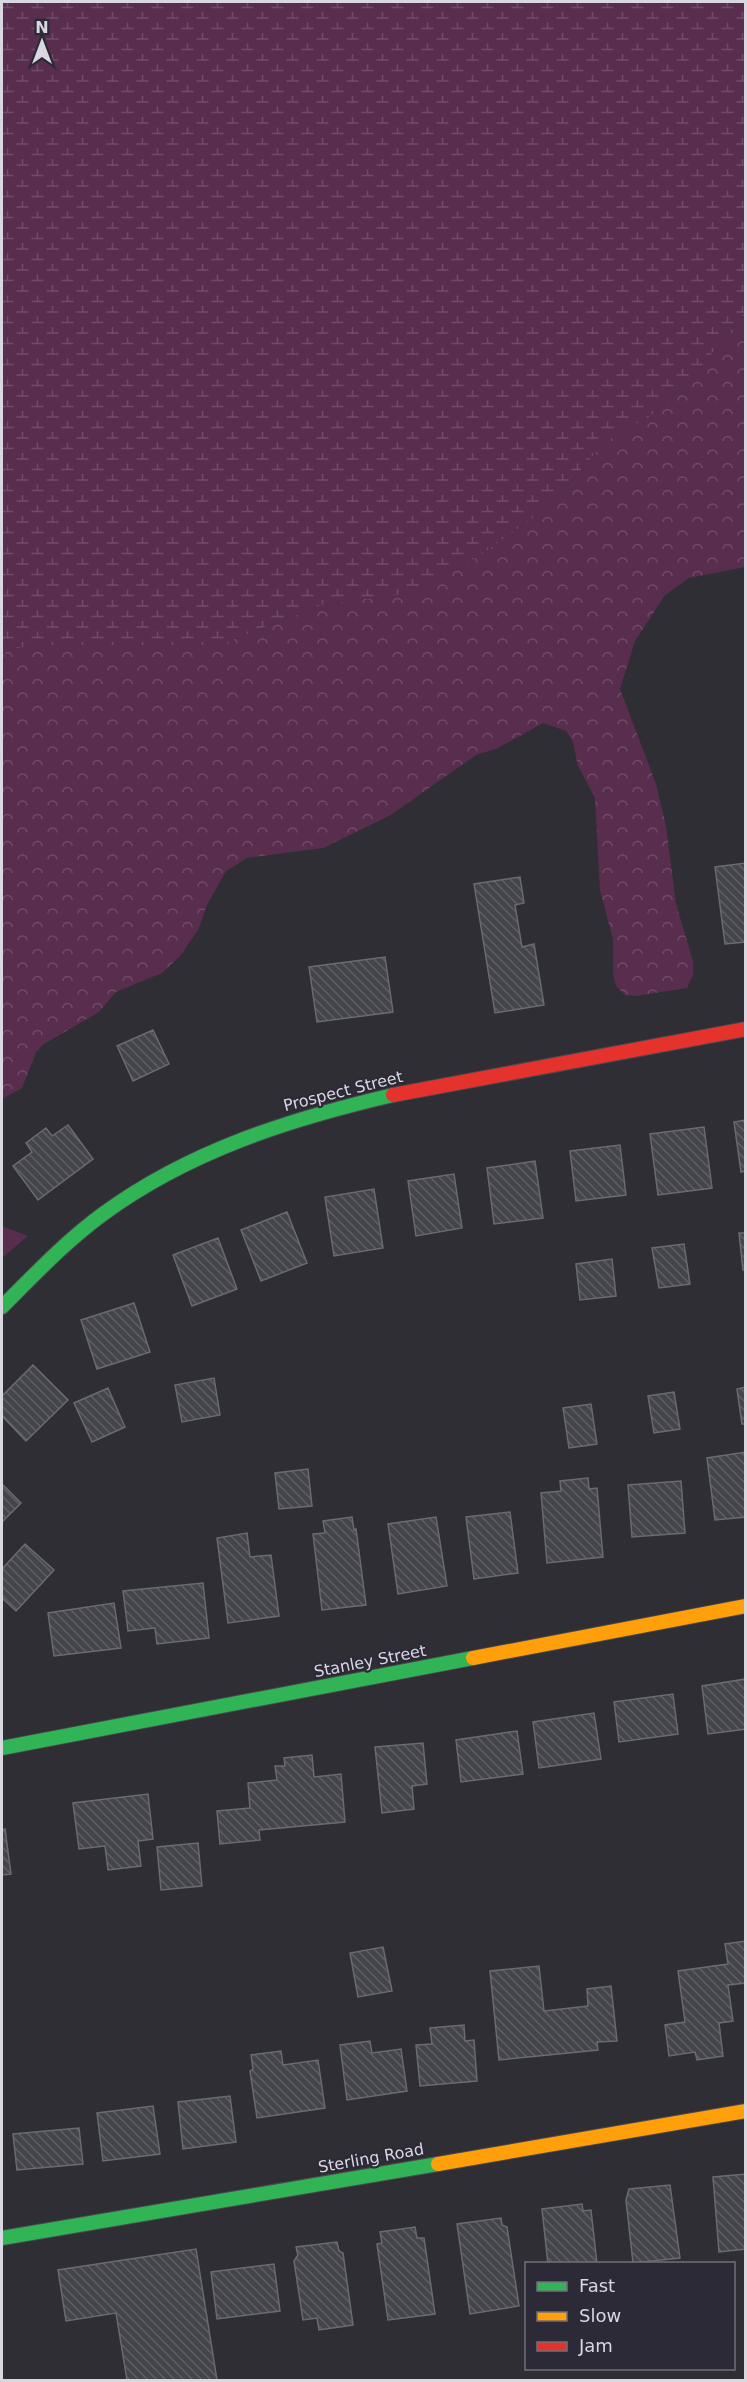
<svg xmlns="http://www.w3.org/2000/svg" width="747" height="2382" font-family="'DejaVu Sans',sans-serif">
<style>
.forest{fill:url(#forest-crowns)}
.wetland{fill:url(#wetland-marsh)}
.park{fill:#592d4e}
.building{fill:url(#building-back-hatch);stroke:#6a6a70;stroke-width:1.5}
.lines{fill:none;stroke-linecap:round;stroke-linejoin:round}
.fast-casing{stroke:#4a494f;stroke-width:16}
.slow-casing{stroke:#4a494f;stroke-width:16}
.jam-casing{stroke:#4a494f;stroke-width:16}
.fast{stroke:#30b455;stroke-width:14}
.slow{stroke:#ff9f0a;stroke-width:14}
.jam{stroke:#e5322d;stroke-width:14}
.labels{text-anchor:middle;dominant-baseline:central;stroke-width:4.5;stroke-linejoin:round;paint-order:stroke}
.street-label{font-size:16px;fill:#d9d7e0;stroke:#2d2a38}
</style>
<defs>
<pattern id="forest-crowns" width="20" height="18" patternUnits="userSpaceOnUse" patternTransform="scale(1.5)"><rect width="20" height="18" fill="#592d4e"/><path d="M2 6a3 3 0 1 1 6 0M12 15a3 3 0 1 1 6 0" fill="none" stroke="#704b67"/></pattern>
<pattern id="wetland-marsh" width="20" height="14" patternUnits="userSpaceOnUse" patternTransform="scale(1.5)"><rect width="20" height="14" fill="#592d4e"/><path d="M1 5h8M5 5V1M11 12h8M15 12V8" fill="none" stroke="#704b67"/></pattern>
<pattern id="building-back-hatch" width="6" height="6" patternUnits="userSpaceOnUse" patternTransform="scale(1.5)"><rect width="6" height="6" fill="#44454a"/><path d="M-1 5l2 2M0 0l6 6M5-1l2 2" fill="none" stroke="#5e5f64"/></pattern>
</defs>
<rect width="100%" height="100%" fill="#2f2e34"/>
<path class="forest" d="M 745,312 L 745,567 L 689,578 L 665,595 L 635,641 L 620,689 L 656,784 L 666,826 L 676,904 L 693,961 L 693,975 L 687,988 L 636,996 L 625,995 L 616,986 L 613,974 L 613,939 L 600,890 L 595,798 L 578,766 L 573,742 L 566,731 L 543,723 L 498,748 L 476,755 L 389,816 L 323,848 L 247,858 L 226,871 L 207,905 L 198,930 L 180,956 L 162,973 L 116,992 L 99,1012 L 44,1044 L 36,1052 L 22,1088 L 2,1099 L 2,656 L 8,650 L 34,645 L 219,645 L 324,604 L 412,593 L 482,554 L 534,517 L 570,483 L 604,442 L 649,417 L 688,383 Z"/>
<path class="wetland" d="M 2,2 L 745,2 L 745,312 L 688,383 L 649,417 L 604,442 L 570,483 L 534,517 L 482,554 L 412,593 L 324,604 L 219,645 L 34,645 L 8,650 L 2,656 Z"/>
<path class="park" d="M 2,1226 L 28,1236 L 2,1258 Z"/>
<path class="building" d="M 746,863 L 746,942 L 725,944 L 715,867 Z
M 520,877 L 524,903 L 515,905 L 522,947 L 534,944 L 544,1005 L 495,1013 L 474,884 Z
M 385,957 L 393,1012 L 317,1022 L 309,967 Z
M 153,1030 L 169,1064 L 133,1081 L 117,1046 Z
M 746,1120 L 746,1171 L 741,1172 L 734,1122 Z
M 68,1125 L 93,1159 L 38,1200 L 13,1166 L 32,1152 L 26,1143 L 46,1128 L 52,1136 Z
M 704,1127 L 712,1188 L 658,1195 L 650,1134 Z
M 620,1145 L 626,1195 L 576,1201 L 570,1151 Z
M 535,1161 L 543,1218 L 494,1224 L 487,1168 Z
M 454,1174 L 462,1228 L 416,1236 L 408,1181 Z
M 374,1189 L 383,1248 L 334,1256 L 325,1197 Z
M 287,1212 L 307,1263 L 261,1281 L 241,1230 Z
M 739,1233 L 746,1233 L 746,1270 L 743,1270 Z
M 218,1238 L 237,1289 L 192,1306 L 173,1255 Z
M 684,1244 L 690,1284 L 659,1288 L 652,1248 Z
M 612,1259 L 616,1296 L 580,1300 L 576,1264 Z
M 134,1303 L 150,1352 L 97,1369 L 81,1320 Z
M 33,1365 L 68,1400 L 26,1441 L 2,1416 L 2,1396 Z
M 214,1378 L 220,1415 L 182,1422 L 175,1385 Z
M 746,1387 L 746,1424 L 742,1424 L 737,1389 Z
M 108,1388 L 125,1427 L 92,1442 L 74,1403 Z
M 674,1392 L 680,1429 L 654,1433 L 648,1396 Z
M 591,1404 L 597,1444 L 569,1448 L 563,1408 Z
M 746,1452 L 746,1517 L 715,1520 L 707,1458 Z
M 308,1469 L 312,1506 L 279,1509 L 275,1473 Z
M 588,1478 L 589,1489 L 597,1488 L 603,1557 L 547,1563 L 541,1493 L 561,1491 L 560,1481 Z
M 681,1481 L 685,1533 L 632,1537 L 628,1485 Z
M 2,1484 L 21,1503 L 2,1522 Z
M 510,1512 L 518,1573 L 474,1579 L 466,1517 Z
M 352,1517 L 354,1530 L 356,1529 L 366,1605 L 322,1610 L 313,1534 L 325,1533 L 323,1521 Z
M 436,1517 L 447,1586 L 398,1594 L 388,1524 Z
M 247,1533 L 250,1557 L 271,1555 L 279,1616 L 228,1623 L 217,1538 Z
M 25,1544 L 54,1570 L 16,1611 L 2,1598 L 2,1569 Z
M 203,1583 L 209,1638 L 157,1644 L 155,1628 L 128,1631 L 123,1591 Z
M 114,1603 L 121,1648 L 54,1656 L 48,1613 Z
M 746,1679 L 746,1729 L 708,1734 L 702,1686 Z
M 673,1694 L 678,1734 L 619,1742 L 614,1702 Z
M 594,1713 L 601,1759 L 539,1768 L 533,1722 Z
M 517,1731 L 523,1774 L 461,1782 L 456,1740 Z
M 423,1743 L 427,1784 L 412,1786 L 414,1809 L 382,1813 L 375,1747 Z
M 312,1755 L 314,1777 L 341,1774 L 345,1822 L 259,1830 L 260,1840 L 220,1844 L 217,1811 L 250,1808 L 248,1783 L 277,1780 L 275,1766 L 285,1766 L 284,1758 Z
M 148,1794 L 153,1839 L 138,1841 L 141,1866 L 108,1870 L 105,1846 L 79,1849 L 73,1803 Z
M 5,1829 L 11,1874 L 2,1875 L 2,1830 Z
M 198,1843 L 202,1886 L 161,1890 L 157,1847 Z
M 746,1941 L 746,1983 L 728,1985 L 733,2021 L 719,2023 L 723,2056 L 697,2060 L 695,2052 L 669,2056 L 665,2025 L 685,2022 L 678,1971 L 728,1964 L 725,1944 Z
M 383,1947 L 392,1991 L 358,1997 L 350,1953 Z
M 539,1966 L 544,2011 L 588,2006 L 587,1989 L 611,1986 L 617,2041 L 597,2042 L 598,2050 L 499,2060 L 490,1971 Z
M 464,2025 L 465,2041 L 474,2040 L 477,2081 L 420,2086 L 416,2045 L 432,2044 L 430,2028 Z
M 370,2041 L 372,2053 L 401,2049 L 407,2091 L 347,2100 L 340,2045 Z
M 281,2051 L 283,2065 L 318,2060 L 325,2108 L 257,2118 L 250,2071 L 253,2069 L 251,2055 Z
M 230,2096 L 236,2142 L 183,2149 L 178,2102 Z
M 153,2106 L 160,2154 L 103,2161 L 97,2113 Z
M 79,2128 L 83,2164 L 17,2170 L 13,2134 Z
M 746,2174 L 746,2249 L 719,2252 L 713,2177 Z
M 670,2185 L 680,2258 L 633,2263 L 626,2200 L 629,2189 Z
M 582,2204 L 583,2211 L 591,2210 L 597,2264 L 548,2264 L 542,2209 Z
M 501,2218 L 502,2225 L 507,2227 L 519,2306 L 470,2314 L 457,2224 Z
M 415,2227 L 417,2238 L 424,2238 L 435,2314 L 388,2320 L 377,2244 L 382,2243 L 380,2232 Z
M 337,2242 L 339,2251 L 343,2253 L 353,2325 L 319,2330 L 317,2318 L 303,2320 L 294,2261 L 298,2255 L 296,2247 Z
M 196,2249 L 217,2380 L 127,2380 L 116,2313 L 66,2321 L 58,2270 Z
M 274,2264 L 280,2311 L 217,2319 L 211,2272 Z"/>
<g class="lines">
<defs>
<path id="fast" d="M 2,1307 C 34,1275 66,1241 103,1214 C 189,1151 290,1119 393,1095
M 2,1748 L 473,1658
M 2,2238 L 438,2164"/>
<path id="slow" d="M 473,1658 L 746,1606
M 438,2164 L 746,2111"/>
<path id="jam" d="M 393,1095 L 746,1029"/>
</defs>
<use href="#fast" class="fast-casing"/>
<use href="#slow" class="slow-casing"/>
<use href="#jam" class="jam-casing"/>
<use href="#fast" class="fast"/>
<use href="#slow" class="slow"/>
<use href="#jam" class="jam"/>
</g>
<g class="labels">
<g class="street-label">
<text transform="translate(343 1091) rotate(-14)">Prospect Street</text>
<text transform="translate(370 1661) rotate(-11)">Stanley Street</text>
<text transform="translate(371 2158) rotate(-10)">Sterling Road</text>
</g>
</g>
<rect width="747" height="2382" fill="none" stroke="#d9d7e0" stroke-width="6"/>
<rect x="525" y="2262" width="210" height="108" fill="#2d2a38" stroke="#726f7b" stroke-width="1.5"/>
<rect x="537" y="2282" width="30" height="9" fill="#30b455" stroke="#726f7b" stroke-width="1.5"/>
<text x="579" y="2292" font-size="18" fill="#d9d7e0">Fast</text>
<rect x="537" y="2312" width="30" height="9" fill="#ff9f0a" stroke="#726f7b" stroke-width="1.5"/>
<text x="579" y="2322" font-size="18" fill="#d9d7e0">Slow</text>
<rect x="537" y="2342" width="30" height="9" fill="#e5322d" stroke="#726f7b" stroke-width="1.5"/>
<text x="579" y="2352" font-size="18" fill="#d9d7e0">Jam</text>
<g transform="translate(42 42)" stroke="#2d2a38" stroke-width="4.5" paint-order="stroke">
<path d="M0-4.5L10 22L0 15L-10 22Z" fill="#d9d7e0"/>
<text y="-9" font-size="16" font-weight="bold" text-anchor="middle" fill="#d9d7e0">N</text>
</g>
</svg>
